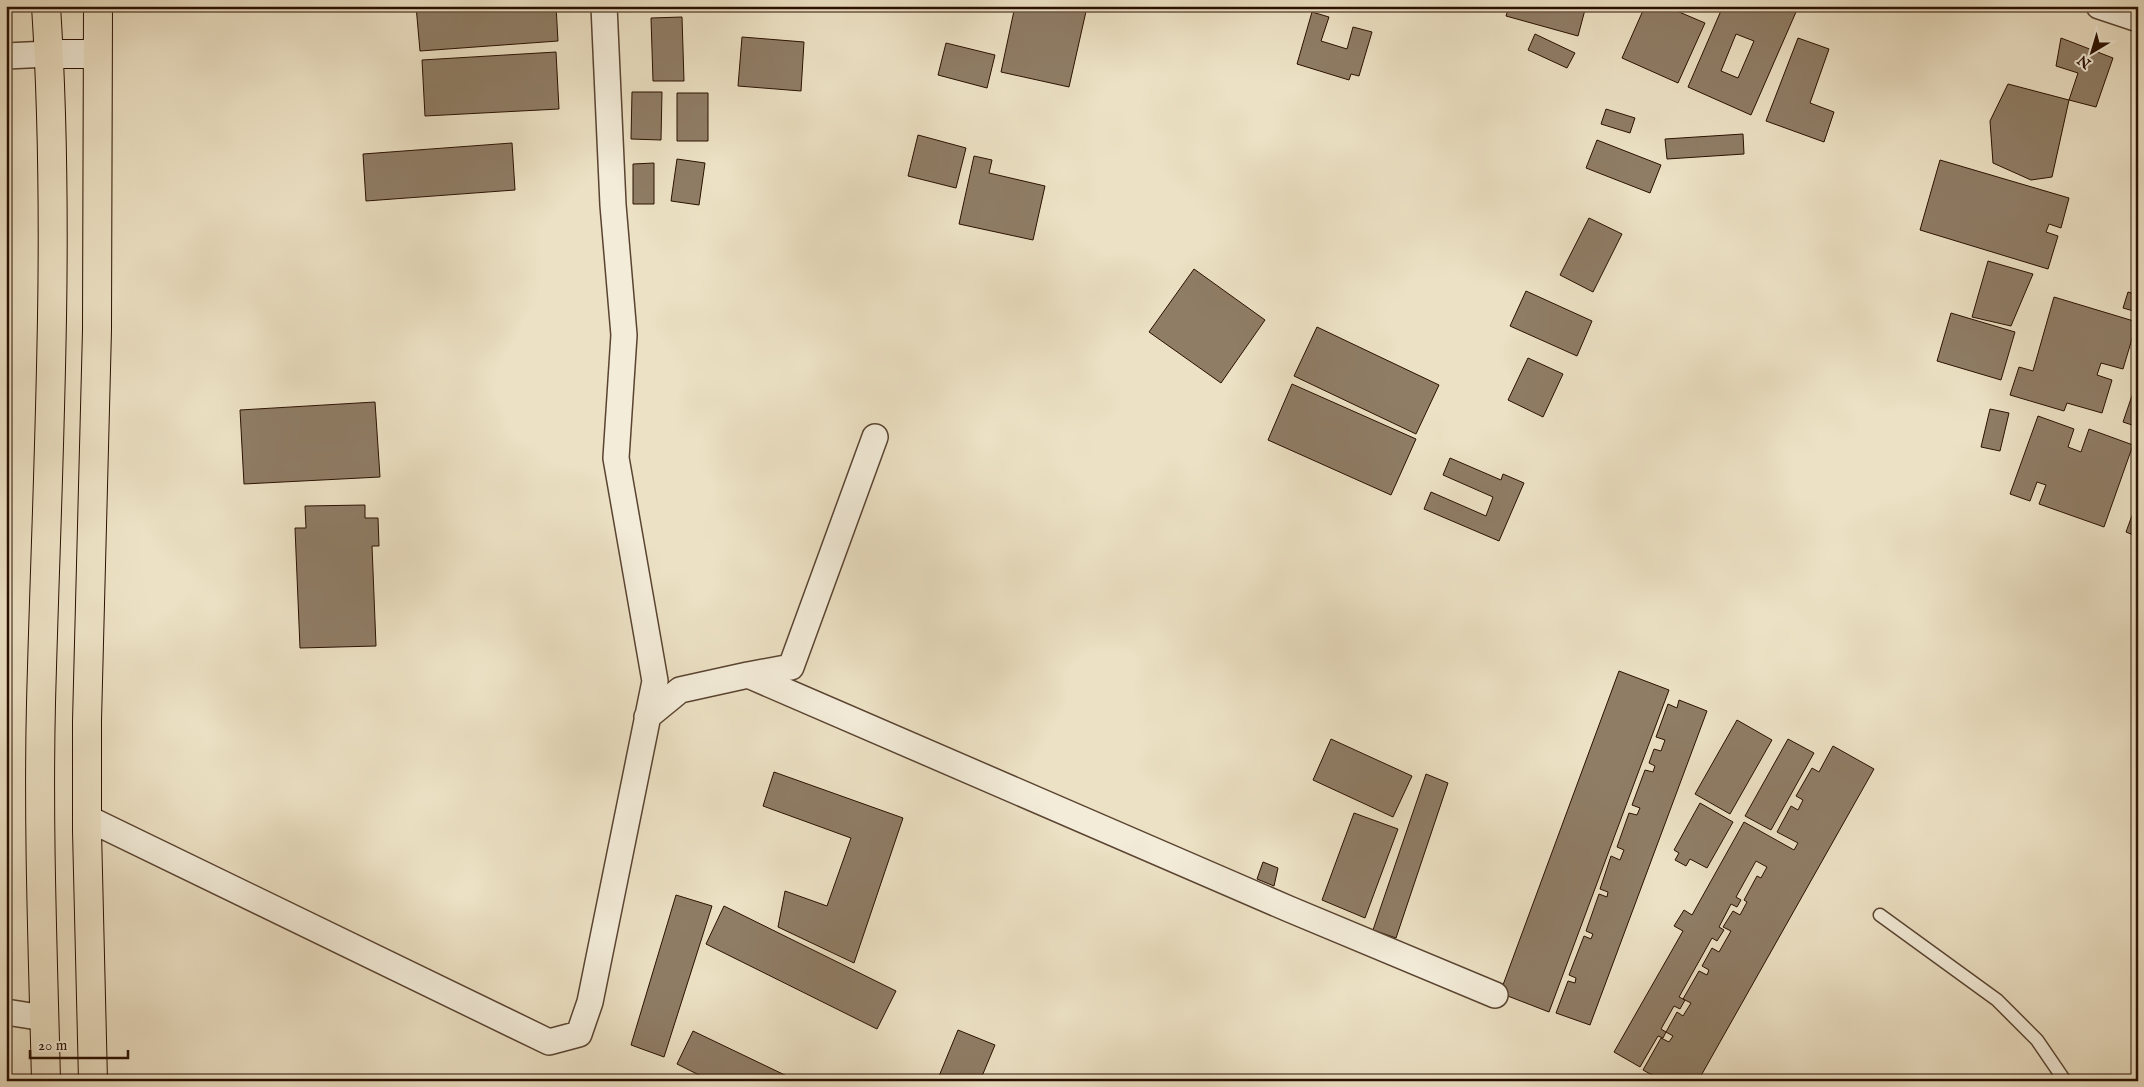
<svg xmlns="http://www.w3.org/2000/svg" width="2144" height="1087" font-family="'IM FELL English',serif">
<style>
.building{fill:#8f7d66;stroke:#2a1000;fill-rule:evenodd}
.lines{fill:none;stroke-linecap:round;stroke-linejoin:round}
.lane-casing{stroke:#5a4431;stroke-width:15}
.street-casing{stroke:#5a4431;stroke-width:28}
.secondary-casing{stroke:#2a1000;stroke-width:30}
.highway-casing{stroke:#2a1000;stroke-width:30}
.lane{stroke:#f3ecd9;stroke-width:12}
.street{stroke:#f3ecd9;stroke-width:25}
.secondary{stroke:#f3ecd9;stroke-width:28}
.highway{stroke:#ece1c4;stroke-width:28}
</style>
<rect width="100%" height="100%" fill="#ece1c4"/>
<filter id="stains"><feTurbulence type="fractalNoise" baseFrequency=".004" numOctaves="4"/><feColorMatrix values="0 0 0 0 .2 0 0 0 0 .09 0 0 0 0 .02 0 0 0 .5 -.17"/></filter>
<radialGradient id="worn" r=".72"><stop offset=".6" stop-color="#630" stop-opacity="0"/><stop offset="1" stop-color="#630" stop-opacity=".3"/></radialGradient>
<path class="building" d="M 416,6 L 556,6 L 558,41 L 420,51 Z
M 1015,6 L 1087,7 L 1069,87 L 1001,72 Z
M 1509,6 L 1586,6 L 1578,36 L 1506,16 Z
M 1645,6 L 1665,6 L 1705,23 L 1678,83 L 1622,58 Z
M 1723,6 L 1783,6 L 1796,12 L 1751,115 L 1688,87 ZM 1736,34 L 1754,41 L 1738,78 L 1721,71 Z
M 1312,12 L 1329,17 L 1321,41 L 1347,49 L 1353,27 L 1372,32 L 1359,76 L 1351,74 L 1349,80 L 1297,64 Z
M 682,17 L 684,81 L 653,81 L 651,18 Z
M 1535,34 L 1575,53 L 1567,68 L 1528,50 Z
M 742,37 L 804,42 L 801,91 L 738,86 Z
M 1798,38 L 1829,49 L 1810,103 L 1834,112 L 1824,142 L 1766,121 Z
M 2061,38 L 2113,58 L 2096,107 L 2069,100 L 2078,73 L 2056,66 Z
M 946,43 L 995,55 L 987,88 L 938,75 Z
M 556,52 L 559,109 L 425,116 L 422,60 Z
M 2008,84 L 2069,100 L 2052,177 L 2031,180 L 1993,163 L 1990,121 Z
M 632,92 L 662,92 L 661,140 L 631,139 Z
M 677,93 L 708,93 L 708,141 L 677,141 Z
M 1606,109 L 1635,118 L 1630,133 L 1601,124 Z
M 1743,134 L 1744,154 L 1667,159 L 1665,139 Z
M 918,135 L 966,148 L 956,188 L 908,176 Z
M 1597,140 L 1661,165 L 1650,193 L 1586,168 Z
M 512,143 L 515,190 L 366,201 L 363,154 Z
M 974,156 L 992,160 L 989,173 L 1045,186 L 1033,240 L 959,224 Z
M 677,159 L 705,163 L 699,205 L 671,201 Z
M 1940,160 L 2069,198 L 2061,228 L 2049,224 L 2046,232 L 2058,236 L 2048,269 L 1920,230 Z
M 654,163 L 654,204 L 633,204 L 633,164 Z
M 1589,218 L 1622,234 L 1593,292 L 1560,275 Z
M 1988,261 L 2033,274 L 2011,326 L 1972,317 Z
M 1194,269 L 1265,320 L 1221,383 L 1149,332 Z
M 1526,291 L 1592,321 L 1577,356 L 1510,326 Z
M 2128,292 L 2138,295 L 2137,312 L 2123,308 Z
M 2054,297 L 2137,322 L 2123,369 L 2101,363 L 2097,375 L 2112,380 L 2102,413 L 2067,403 L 2064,411 L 2010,395 L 2019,367 L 2033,371 Z
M 1951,313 L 2015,332 L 2001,380 L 1937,361 Z
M 1317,327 L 1439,385 L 1416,434 L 1294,376 Z
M 1528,358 L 1563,374 L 1543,417 L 1508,400 Z
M 2138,378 L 2138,427 L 2123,422 Z
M 1292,384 L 1416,439 L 1391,495 L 1268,440 Z
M 375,402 L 380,477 L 244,484 L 240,410 Z
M 1990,409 L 2009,413 L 2000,451 L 1981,447 Z
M 2038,416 L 2074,429 L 2068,447 L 2081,452 L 2089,429 L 2133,445 L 2104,527 L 2039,504 L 2046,485 L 2037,482 L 2030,501 L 2010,494 Z
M 1450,458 L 1501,480 L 1503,474 L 1524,483 L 1499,541 L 1424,509 L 1431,492 L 1486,516 L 1493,497 L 1443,475 Z
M 2138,499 L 2138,537 L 2126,532 Z
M 365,505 L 365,518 L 378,518 L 379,546 L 372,546 L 376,646 L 300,648 L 295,528 L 306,528 L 305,506 Z
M 1619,671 L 1669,690 L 1549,1012 L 1500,993 Z
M 1679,700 L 1707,711 L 1590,1025 L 1556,1013 L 1568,981 L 1575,983 L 1576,978 L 1569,975 L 1584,936 L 1591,939 L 1593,934 L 1586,931 L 1599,894 L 1607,897 L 1608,892 L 1600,889 L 1611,856 L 1620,860 L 1624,850 L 1617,847 L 1629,813 L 1637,815 L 1640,808 L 1632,805 L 1645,770 L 1653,772 L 1655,766 L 1649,763 L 1654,749 L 1661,751 L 1665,740 L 1656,737 L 1668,704 L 1677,708 Z
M 1737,720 L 1772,740 L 1730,814 L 1695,794 Z
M 1331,739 L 1412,776 L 1393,817 L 1313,780 Z
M 1788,739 L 1814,753 L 1771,830 L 1745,816 Z
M 1833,746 L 1874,769 L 1698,1081 L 1663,1081 L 1643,1070 L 1661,1038 L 1669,1042 L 1673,1036 L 1666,1032 L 1677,1012 L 1683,1016 L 1691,1003 L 1683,999 L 1699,971 L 1707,975 L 1709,970 L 1702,966 L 1712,948 L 1719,952 L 1731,931 L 1723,927 L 1733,911 L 1740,915 L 1747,902 L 1744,900 L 1757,876 L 1761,878 L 1767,867 L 1756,861 L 1736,897 L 1741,900 L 1737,907 L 1731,904 L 1719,927 L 1724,930 L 1717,941 L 1712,938 L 1679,997 L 1685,1000 L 1680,1009 L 1674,1006 L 1661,1029 L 1666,1032 L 1663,1038 L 1658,1036 L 1640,1067 L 1614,1052 L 1683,931 L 1674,926 L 1684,910 L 1692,915 L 1744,822 L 1794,850 L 1798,843 L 1777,832 L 1791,806 L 1798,810 L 1803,800 L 1796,796 L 1812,768 L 1819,772 Z
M 774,772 L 903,818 L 854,963 L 778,927 L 785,891 L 827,906 L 851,838 L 763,806 Z
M 1426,774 L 1448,783 L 1396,938 L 1373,930 Z
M 1700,803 L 1733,822 L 1707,868 L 1690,859 L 1686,866 L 1675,860 L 1679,853 L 1674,850 Z
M 1354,813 L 1398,829 L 1365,918 L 1322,900 Z
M 1263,862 L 1278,868 L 1274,886 L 1257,879 Z
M 676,895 L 712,906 L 664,1057 L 631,1045 Z
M 724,906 L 896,991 L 877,1029 L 706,944 Z
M 958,1030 L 995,1045 L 980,1081 L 937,1081 Z
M 693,1031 L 789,1077 L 787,1081 L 711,1081 L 677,1064 Z"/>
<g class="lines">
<defs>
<path id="lane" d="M 1880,915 L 1997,1000 L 2037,1040 L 2065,1081"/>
<path id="street" d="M 2099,6 L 2138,19
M 6,56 L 49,54
M 748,675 L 791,667 L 875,437
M 647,717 L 680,690 L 748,675 L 1289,909 L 1495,995
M 87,818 L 549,1042 L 579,1034 L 590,1002 L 655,681 L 616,458 L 624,335 L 613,205 L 604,6
M 6,1012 L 44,1018"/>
<path id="secondary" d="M 49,54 L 97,54"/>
<path id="highway" d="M 46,6 C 61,238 47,471 41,703 C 38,829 43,955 46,1081
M 93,1081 L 87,831 L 87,721 L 97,330 L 98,6"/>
</defs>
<use href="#lane" class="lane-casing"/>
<use href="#street" class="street-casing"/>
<use href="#secondary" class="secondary-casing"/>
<use href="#highway" class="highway-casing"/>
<use href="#lane" class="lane"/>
<use href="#street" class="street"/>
<use href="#secondary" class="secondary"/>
<use href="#highway" class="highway"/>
</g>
<rect width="2144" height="1087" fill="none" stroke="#ece1c4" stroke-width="25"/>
<rect x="8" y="8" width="2129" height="1072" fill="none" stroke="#2a1000" stroke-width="2.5"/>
<rect x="12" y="12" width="2119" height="1062" fill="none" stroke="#2a1000"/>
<g transform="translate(2092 52) rotate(218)" stroke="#f3ecd9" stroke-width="4" paint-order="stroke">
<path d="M0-4L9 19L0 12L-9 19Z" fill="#2a1000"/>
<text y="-8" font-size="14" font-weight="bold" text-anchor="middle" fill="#2a1000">N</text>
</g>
<path d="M30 1050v8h98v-8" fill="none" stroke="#2a1000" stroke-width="2.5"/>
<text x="38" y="1050" font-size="15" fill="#2a1000" stroke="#f3ecd9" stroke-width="4" paint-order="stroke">20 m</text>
<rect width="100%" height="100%" filter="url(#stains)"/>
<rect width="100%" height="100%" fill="url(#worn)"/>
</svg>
